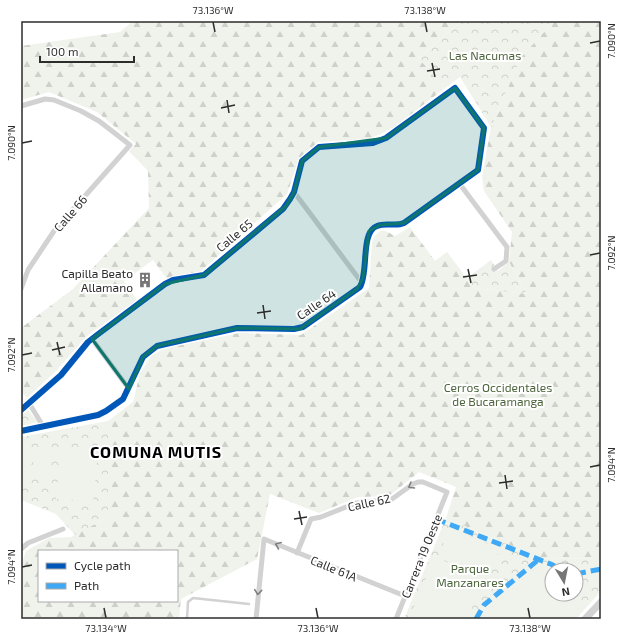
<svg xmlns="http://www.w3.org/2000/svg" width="622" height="640" font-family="'Exo 2',sans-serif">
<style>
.forest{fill:url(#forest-firs);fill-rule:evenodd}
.park{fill:url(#park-crowns);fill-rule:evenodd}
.pitch{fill:#eff3eb}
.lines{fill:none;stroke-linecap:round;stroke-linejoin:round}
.service{stroke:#d2d2d2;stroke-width:2.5}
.minor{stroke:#d2d2d2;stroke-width:5}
.tertiary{stroke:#d2d2d2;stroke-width:7}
.quiet{stroke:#3fa9f5;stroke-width:5;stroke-dasharray:10 5;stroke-linecap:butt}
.cycleway-casing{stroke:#fff;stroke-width:8}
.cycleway{stroke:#0057b8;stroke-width:6}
.oneway{stroke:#808080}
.marked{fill:#0f766e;fill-opacity:0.2;stroke:#0f766e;stroke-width:3;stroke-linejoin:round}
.ticks{fill:none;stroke:#2d2d2d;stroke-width:1.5}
.labels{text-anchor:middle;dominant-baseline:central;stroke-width:4;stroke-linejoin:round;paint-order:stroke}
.park-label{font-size:12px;fill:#4d653d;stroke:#fff}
.street-label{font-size:12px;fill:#2d2d2d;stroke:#fff}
.poi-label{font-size:12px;fill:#2d2d2d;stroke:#fff;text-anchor:end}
.district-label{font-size:16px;font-weight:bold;letter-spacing:1px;fill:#000;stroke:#fff}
.neatline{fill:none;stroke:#2d2d2d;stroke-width:1.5}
.ticks-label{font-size:10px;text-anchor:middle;fill:#2d2d2d}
</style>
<defs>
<pattern id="forest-firs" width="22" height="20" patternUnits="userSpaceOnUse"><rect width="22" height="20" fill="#eff3eb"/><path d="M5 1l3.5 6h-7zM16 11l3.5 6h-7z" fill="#cdd1ca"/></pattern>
<pattern id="park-crowns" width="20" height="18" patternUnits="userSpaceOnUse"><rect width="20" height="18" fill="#eff3eb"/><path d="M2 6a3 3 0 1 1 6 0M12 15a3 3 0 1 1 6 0" fill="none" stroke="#cdd1ca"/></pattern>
</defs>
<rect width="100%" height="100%" fill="#fff"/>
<path class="forest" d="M 133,21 L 461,21 L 419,58 L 444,89 L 394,127 L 381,134 L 368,139 L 318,142 L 299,158 L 287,194 L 200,272 L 167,279 L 153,260 L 124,281 L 137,300 L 87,336 L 57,370 L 27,398 L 21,391 L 21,328 L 73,289 L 149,208 L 148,171 L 129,151 L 136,144 L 97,112 L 49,92 L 21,100 L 21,46 L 120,32 Z
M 554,21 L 601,21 L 601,558 L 542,559 L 446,518 L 456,487 L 419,472 L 389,496 L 358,497 L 319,513 L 270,494 L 257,559 L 181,599 L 179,619 L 21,619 L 21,566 L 26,551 L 49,538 L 71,537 L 108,517 L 108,421 L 133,402 L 140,373 L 152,355 L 162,350 L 172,347 L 239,333 L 301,335 L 369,288 L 372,242 L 374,237 L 380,231 L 386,231 L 395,236 L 410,227 L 435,261 L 447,252 L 474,288 L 527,294 L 509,262 L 512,232 L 484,191 L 482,177 L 491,127 L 521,57 ZM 39,551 L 177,551 L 177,601 L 39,601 Z"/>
<path class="park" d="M 461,21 L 554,21 L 521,57 L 491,127 L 460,77 L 444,89 L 419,58 Z
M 491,260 L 498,271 L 509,262 L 527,294 L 474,288 L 467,278 Z
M 28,410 L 38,422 L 21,426 L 21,416 Z
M 108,421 L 108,517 L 75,535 L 56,514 L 21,500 L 21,437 Z
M 446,518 L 542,559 L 601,558 L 601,591 L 576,619 L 404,619 ZM 552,570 L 576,570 L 576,594 L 552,594 Z"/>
<path class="pitch" d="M 21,447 L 33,449 L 29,477 L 21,476 Z
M 61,449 L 98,453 L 93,502 L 56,499 Z
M 34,451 L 51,452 L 48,480 L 32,479 Z
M 450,528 L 500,549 L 489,575 L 439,554 Z
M 435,557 L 485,578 L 467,619 L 409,619 Z
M 540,564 L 552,577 L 552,594 L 567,594 L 580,607 L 567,619 L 479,619 Z"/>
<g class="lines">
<path class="service" d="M 187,619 L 188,602 L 193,598 L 249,604"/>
<path class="minor" d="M 21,106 L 45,99 L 54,100 L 81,111 L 99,121 L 130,145 L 54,231 L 28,270 L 21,289
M 459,183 L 507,247 L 506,261 L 494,269
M 294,192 L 362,283
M 92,339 L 129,389
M 29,403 L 43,426
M 21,549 L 28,543 L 63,529
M 297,553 L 311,519 L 321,517 L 356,503 L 392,499 L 413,484 L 418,482 L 423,482 L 447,492 L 396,619
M 256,619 L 264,539 L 405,596"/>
<path class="tertiary" d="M 21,410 L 61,375 L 88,342 L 97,335 L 165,284 L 173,280 L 204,275 L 283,209 L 290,199 L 294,192 L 302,161 L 319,147 L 373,143 L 386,138 L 455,88 L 484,128 L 478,170 L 404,223 C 395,227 386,222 377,226 C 360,232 369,272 360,287 L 303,327 L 294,329 L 237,328 L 157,346 L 143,357 L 123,399 L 106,411 L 98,415 L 21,431
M 585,619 L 601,602"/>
<path class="quiet" d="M 436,519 L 553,565 L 560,570
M 576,574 L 601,569
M 476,619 L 484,605 L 538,560"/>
<defs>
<path id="cycleway" d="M 21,410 L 61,375 L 88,342 L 97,335 L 165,284 L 173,280 L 204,275 L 283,209 L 290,199 L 294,192 L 302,161 L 319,147 L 373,143 L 386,138 L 455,88 L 484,128 L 478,170 L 404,223 C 395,227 386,222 377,226 C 360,232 369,272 360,287 L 303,327 L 294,329 L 237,328 L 157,346 L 143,357 L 123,399 L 106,411 L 98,415 L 21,431"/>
</defs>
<use href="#cycleway" class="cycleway-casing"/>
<use href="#cycleway" class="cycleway"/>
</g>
<defs><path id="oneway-chevron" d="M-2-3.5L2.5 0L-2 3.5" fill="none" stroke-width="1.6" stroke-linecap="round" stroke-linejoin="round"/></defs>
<g class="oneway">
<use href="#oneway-chevron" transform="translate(411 486) rotate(149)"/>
<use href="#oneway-chevron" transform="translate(278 545) rotate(-158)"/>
<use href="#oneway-chevron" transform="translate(258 592) rotate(96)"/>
</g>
<path class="marked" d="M 455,88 L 484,128 L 478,170 L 404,223 L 380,225 L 369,231 L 363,278 L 357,289 L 300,329 L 237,328 L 157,346 L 143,357 L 129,389 L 92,339 L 165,284 L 204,275 L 286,206 L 294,192 L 302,161 L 319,147 L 386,138 Z"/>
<path class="ticks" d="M 213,22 L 215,32M 425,22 L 427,32M 590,43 L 600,41M 432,63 L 435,77M 427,71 L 440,69M 227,100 L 229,113M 221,108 L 235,105M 22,143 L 32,141M 590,255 L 600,253M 468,269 L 471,283M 463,277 L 477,275M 263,305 L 265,319M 257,313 L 271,311M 57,342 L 60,355M 52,350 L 65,347M 22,355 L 32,353M 590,467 L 600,465M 505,475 L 507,489M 499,483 L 513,481M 299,511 L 302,525M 294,519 L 307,517M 22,567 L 32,565M 104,608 L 106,618M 316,608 L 318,618M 528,608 L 530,618"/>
<defs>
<symbol id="building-bare" viewBox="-9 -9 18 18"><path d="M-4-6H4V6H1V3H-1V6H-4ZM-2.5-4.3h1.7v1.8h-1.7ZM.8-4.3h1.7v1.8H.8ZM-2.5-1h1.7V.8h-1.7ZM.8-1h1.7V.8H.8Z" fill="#767676" stroke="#fff" stroke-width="2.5" paint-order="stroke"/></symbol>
</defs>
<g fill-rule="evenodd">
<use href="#building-bare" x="134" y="269" width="22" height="22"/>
</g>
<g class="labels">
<g class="park-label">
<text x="485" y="55">Las Nacumas</text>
<text x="498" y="387">Cerros Occidentales<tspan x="498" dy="14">de Bucaramanga</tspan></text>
<text x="470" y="568">Parque<tspan x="470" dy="14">Manzanares</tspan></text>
</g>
<g class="street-label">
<text transform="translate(70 213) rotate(-49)">Calle 66</text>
<text transform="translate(234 235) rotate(-40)">Calle 65</text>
<text transform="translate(316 304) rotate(-34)">Calle 64</text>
<text transform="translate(369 502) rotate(-12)">Calle 62</text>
<text transform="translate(421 556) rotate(-68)">Carrera 19 Oeste</text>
<text transform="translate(334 568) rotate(22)">Calle 61A</text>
</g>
<g class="poi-label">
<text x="133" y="273">Capilla Beato<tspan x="133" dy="14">Allamano</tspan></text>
</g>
<g class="district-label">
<text x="156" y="451">COMUNA MUTIS</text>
</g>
</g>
<rect width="622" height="640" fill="none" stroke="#ffffff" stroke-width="44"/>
<rect x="38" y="550" width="140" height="52" fill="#ffffff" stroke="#ababab"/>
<rect x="46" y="563" width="20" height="6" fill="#0057b8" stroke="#ababab"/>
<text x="74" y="570" font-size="12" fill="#2d2d2d">Cycle path</text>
<rect x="46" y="583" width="20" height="6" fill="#3fa9f5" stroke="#ababab"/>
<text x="74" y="590" font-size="12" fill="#2d2d2d">Path</text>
<g transform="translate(564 582) rotate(170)"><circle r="19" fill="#ffffff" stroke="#ababab"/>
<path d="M0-3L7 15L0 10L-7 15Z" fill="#767676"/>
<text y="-6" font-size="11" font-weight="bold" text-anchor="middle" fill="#2d2d2d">N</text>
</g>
<path d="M40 56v6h94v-6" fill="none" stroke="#2d2d2d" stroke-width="2"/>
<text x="46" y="56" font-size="12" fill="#2d2d2d" stroke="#ffffff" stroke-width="3" paint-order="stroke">100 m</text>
<rect x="22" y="22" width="578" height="596" class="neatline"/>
<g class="ticks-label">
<text x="213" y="14">73.136°W</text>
<text x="425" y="14">73.138°W</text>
<text transform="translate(611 41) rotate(-90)" y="4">7.090°N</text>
<text transform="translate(11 143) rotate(-90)" y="4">7.090°N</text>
<text transform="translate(611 253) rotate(-90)" y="4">7.092°N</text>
<text transform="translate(11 355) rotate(-90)" y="4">7.092°N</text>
<text transform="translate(611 465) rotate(-90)" y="4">7.094°N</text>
<text transform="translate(11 567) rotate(-90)" y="4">7.094°N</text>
<text x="106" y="632">73.134°W</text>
<text x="318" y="632">73.136°W</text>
<text x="530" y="632">73.138°W</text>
</g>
</svg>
